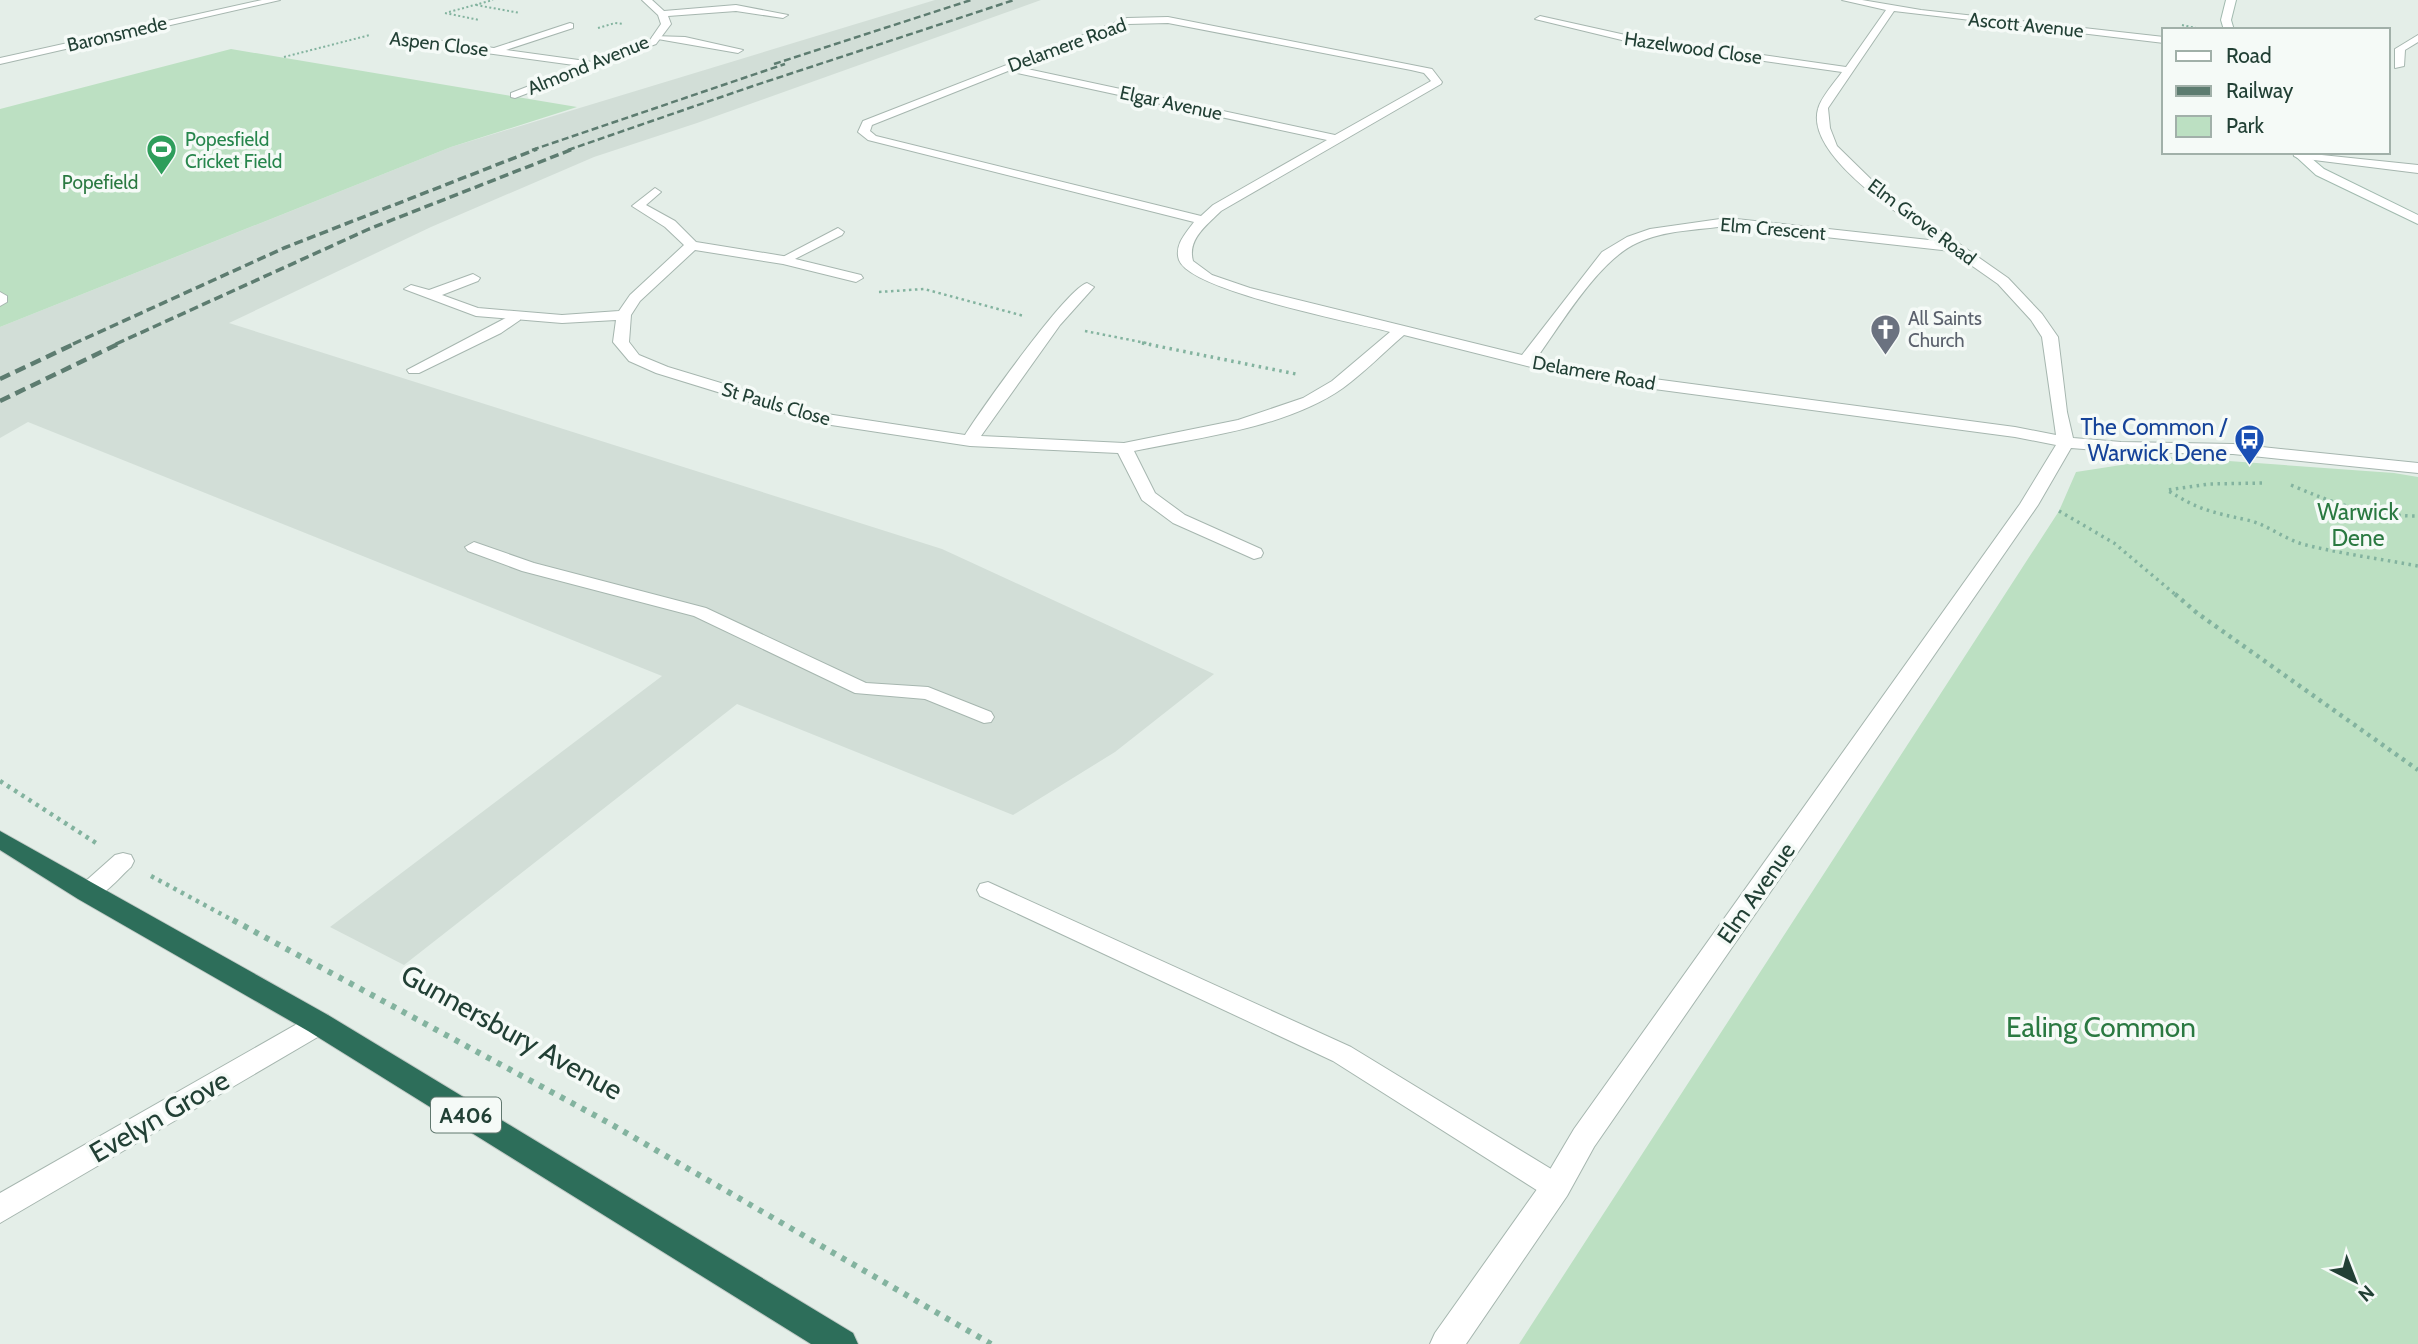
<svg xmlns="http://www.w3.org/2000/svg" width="2418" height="1344" font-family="Cabin,sans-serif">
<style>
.built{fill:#d2ded7}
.green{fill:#bce0c2}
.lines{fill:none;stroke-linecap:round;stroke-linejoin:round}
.lane-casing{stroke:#a6b6af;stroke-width:2}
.street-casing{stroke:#a6b6af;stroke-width:2}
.secondary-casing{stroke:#a1baaf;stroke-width:2}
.highway-casing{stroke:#c1cac6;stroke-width:2}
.path-far4{stroke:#83b39f;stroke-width:2;stroke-dasharray:2 2.5;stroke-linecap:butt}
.path-far3{stroke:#83b39f;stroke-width:2.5;stroke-dasharray:2.5 3.5;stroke-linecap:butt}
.path-far2{stroke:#83b39f;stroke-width:3.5;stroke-dasharray:2.5 4.5;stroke-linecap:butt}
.path-far1{stroke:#83b39f;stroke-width:4.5;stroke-dasharray:3.5 5;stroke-linecap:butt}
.path{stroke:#83b39f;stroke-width:6;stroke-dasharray:5 7;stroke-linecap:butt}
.lane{fill:#fff;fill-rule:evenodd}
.street{fill:#fff;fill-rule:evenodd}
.secondary{fill:#fff;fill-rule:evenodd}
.highway{fill:#2d6e5a;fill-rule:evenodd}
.rail-far2{stroke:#5d7c70;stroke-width:2.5;stroke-dasharray:7 3.5;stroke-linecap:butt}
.rail-far1{stroke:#5d7c70;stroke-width:3.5;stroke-dasharray:9 4.5;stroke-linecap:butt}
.rail{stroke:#5d7c70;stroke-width:4.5;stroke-dasharray:11 6;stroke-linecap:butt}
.labels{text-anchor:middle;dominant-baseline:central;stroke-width:7;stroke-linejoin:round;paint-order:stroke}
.far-street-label{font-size:19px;fill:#224035;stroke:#f5faf7}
.far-leisure-label{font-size:19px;fill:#27864d;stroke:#f5faf7;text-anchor:start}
.far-park-label{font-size:19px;fill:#2a7941;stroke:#f5faf7}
.far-worship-label{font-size:19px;fill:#5b616d;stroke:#f5faf7;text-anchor:start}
.shield{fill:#f5faf7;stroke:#61786f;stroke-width:2}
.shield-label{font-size:21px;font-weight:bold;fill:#224035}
.transit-label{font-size:23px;fill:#164399;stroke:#f5faf7;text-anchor:end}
.park-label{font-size:23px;fill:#2a7941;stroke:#f5faf7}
.street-label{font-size:23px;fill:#224035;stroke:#f5faf7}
.near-park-label{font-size:28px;fill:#2a7941;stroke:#f5faf7}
.near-street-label{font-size:28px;fill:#224035;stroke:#f5faf7}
</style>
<rect width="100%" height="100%" fill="#e4eee8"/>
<path class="built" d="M 935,0 L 1041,0 L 697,123 L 594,157 L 431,227 L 229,323 L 942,549 L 1214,674 L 1115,752 L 1013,815 L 737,704 L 404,965 L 330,927 L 662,676 L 28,422 L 0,438 L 0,327 L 451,147 Z"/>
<path class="green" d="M 231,49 L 577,107 L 451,147 L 0,327 L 0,109 Z
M 2173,457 L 2394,473 L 2418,477 L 2418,1344 L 1519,1344 L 2059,511 L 2076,472 Z"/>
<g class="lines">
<defs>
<path id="lane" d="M 653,36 L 685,37 L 743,50 L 738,53 L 652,38 Z
M 838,228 L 844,232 L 842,235 L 787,263 L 779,263 L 777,260 Z
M 0,292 L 7,296 L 7,302 L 0,306 Z
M 515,313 L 520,314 L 520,320 L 501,333 L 419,373 L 409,373 L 407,370 Z
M 474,542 L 534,563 L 706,608 L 866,683 L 928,687 L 991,712 L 994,717 L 991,722 L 984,723 L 925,699 L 855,693 L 694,616 L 522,571 L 468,551 L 465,547 Z
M 123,853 L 131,855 L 134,861 L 131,867 C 117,879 99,905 79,899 L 76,893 L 79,887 L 115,855 Z
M 988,882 L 1351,1047 L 1566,1178 L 1570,1187 L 1566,1196 L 1556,1199 L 1546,1196 L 1333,1061 L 980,896 L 977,890 L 980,884 Z"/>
<path id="street" d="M 262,0 L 280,0 L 0,64 L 0,58 Z
M 642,0 L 652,0 L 664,11 L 736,5 L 788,15 L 783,18 L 736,11 L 668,16 L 671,24 L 656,44 L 515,98 L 511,97 L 511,93 L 581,66 L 405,42 L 395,43 L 390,40 L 405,36 L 494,48 L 570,23 L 573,24 L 573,28 L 506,50 L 593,62 L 650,40 L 661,24 L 658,15 Z
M 1842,0 L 1862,0 L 1921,10 L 2164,37 L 2164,43 L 1894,11 L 1828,108 L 1830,128 L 1837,146 L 1882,190 L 2008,278 L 2042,314 L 2058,337 L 2067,412 L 2073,438 L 2121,442 L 2233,444 L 2418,463 L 2418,473 L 2233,454 L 2121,452 L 2071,448 L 2038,505 L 1594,1147 L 1567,1196 L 1466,1344 L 1430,1344 L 1435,1333 L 1545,1178 L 1574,1129 L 2020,504 L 2056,445 L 2015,437 L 1579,379 L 1404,335 C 1384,352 1365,372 1343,388 C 1286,428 1201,437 1134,451 L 1155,493 L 1185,515 L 1261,549 L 1263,553 L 1261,557 L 1254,559 L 1173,523 L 1142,500 L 1118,453 L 970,446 L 818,423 L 656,373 L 629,361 L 613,342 L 616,320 L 562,323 L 476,316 L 404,289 L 411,285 L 429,290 L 473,274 L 480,278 L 478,281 L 442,295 L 478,308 L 562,315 L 619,311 L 630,295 L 684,245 L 665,227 L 632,206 L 655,188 L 661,192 L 646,205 L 675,221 L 696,242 L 783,256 L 861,275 L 863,278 L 856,282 L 783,264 L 695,250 L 640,301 L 631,315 L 629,342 L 639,355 L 668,367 L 820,413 L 965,435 C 981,410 1066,289 1087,283 L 1094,287 L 1060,325 L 981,436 L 1124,443 L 1238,420 L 1303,398 L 1332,381 L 1390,332 C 1354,322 1190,291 1179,260 C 1174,245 1186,233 1194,222 L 868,140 L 858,132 L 863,121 L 1127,18 L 1168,17 L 1432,69 L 1442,82 L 1441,84 L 1221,211 C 1207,225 1187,239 1193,261 L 1212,275 L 1250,288 L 1522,355 L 1602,252 L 1627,237 L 1650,229 L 1727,218 L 1938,241 C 1905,218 1805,156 1818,109 C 1821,97 1835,82 1842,72 L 1630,42 L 1535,19 L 1540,16 L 1630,36 L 1846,67 L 1886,10 ZM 1168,23 L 1411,70 L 1424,73 L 1431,81 L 1335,135 L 1018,67 L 1128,24 ZM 1008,71 L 1327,140 L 1213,205 L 1201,216 L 876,136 L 870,131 L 872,125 ZM 1727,226 L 1951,251 L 1998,284 L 2031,320 L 2042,337 L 2056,435 L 2015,427 L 1579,369 L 1536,359 C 1561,324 1599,260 1637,243 C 1664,230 1698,230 1727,226 Z
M 2418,35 L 2418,42 L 2405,50 L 2404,66 L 2395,68 L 2395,49 Z
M 2293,152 L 2418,165 L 2418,173 L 2298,158 L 2294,156 Z
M 318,1012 L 328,1015 L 332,1023 L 328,1031 L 0,1223 L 0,1193 Z"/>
<path id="secondary" d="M 2226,0 L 2236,0 L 2231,20 L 2234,30 L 2224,30 L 2221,20 Z
M 2291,152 L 2304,152 L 2324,169 L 2418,215 L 2418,224 L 2316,175 Z"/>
<path id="highway" d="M 0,831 L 328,1015 L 853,1333 L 858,1344 L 811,1344 L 308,1031 L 78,899 L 0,850 Z"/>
</defs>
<use href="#lane" class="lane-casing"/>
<use href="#street" class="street-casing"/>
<use href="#secondary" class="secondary-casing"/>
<use href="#highway" class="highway-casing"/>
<path class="path-far4" d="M 476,5 L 520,13
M 449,12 L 493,0
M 445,13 L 479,20
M 2182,25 L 2201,29
M 598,28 L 615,23 L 623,24
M 284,57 L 370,35"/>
<path class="path-far3" d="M 879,292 L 924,289 L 1024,316
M 1085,331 L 1151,344"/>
<path class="path-far2" d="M 1142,343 L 1296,374
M 2262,483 L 2209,484 L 2167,490 C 2199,510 2211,512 2247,520 C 2267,524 2285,540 2306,545 C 2343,554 2381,559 2418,566
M 2291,485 C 2335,504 2369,516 2418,516
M 2059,511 L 2114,543 L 2177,596"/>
<path class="path-far1" d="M 2175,594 L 2197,613 L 2418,770
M 0,781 L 96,843
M 151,876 L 236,922"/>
<path class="path" d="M 233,920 L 609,1123 L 991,1344"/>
<use href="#lane" class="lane"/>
<use href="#street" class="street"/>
<use href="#secondary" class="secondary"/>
<use href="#highway" class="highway"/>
<path class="rail-far2" d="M 774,64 L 971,0
M 532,150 L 785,64
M 568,150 L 753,86 L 1014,0"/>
<path class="rail-far1" d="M 73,344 L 284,248 L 537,149
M 116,344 L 369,229 L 573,149"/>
<path class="rail" d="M 0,379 L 76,343
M 0,401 L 120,343"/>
</g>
<defs>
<symbol id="stadium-pin" viewBox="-11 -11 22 30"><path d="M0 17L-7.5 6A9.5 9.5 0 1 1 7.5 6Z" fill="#2e9e5b" stroke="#f5faf7"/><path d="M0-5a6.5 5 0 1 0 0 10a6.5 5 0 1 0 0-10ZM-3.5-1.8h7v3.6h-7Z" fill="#fff"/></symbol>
<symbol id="church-pin" viewBox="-11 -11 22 30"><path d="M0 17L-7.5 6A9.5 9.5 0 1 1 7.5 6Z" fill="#6b7280" stroke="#f5faf7"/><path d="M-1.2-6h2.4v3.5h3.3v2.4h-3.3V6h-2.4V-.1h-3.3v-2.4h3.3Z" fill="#fff"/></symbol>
<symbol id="bus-pin" viewBox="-11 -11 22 30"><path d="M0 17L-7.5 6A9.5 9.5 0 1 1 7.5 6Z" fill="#1a4fb4" stroke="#f5faf7"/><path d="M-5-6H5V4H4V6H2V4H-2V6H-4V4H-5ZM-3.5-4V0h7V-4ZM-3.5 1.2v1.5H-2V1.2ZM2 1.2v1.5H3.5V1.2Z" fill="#fff"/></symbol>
</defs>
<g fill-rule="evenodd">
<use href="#stadium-pin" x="144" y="132" width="35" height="47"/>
<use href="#church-pin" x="1868" y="312" width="35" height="47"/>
<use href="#bus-pin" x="2232" y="422" width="35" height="47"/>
</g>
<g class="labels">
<g class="far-street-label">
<text transform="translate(2026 25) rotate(6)">Ascott Avenue</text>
<text transform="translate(117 34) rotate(-13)">Baronsmede</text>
<text transform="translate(439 44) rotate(7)">Aspen Close</text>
<text transform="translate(1067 45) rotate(-20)">Delamere Road</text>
<text transform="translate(1693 48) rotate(8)">Hazelwood Close</text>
<text transform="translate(588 65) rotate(-22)">Almond Avenue</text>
<text transform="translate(1171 103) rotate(12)">Elgar Avenue</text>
<text transform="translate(1922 222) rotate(37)">Elm Grove Road</text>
<text transform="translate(1773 229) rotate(5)">Elm Crescent</text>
<text transform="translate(1594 373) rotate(10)">Delamere Road</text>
<text transform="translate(776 404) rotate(16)">St Pauls Close</text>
</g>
<g class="far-leisure-label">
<text x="185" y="139">Popesfield<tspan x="185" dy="22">Cricket Field</tspan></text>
</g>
<g class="far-park-label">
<text x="100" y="182">Popefield</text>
</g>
<g class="far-worship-label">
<text x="1908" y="318">All Saints<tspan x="1908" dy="22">Church</tspan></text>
</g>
<rect class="shield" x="431" y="1097.5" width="70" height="35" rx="5"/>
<g class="shield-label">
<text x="466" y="1115">A406</text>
</g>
<g class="transit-label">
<text x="2227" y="427">The Common /<tspan x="2227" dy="26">Warwick Dene</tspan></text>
</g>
<g class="park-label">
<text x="2358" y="512">Warwick<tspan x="2358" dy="26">Dene</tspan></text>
</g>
<g class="street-label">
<text transform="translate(1756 893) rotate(-55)">Elm Avenue</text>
</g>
<g class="near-park-label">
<text x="2101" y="1027">Ealing Common</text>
</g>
<g class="near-street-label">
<text transform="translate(512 1032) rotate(29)">Gunnersbury Avenue</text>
<text transform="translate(159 1116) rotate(-30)">Evelyn Grove</text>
</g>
</g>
<rect x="2162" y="28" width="228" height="126" fill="#f5faf7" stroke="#a1b0a9" stroke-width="2"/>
<rect x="2176" y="51" width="35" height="10" fill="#ffffff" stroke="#a1b0a9" stroke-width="2"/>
<text x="2226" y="63" font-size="21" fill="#224035">Road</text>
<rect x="2176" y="86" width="35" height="10" fill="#5d7c70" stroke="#a1b0a9" stroke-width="2"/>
<text x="2226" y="98" font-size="21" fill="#224035">Railway</text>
<rect x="2176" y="116" width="35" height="21" fill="#bce0c2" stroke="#a1b0a9" stroke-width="2"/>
<text x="2226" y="133" font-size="21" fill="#224035">Park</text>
<g transform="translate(2355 1281) rotate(138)" stroke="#f5faf7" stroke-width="5" paint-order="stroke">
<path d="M0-5L12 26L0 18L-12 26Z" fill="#224035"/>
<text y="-10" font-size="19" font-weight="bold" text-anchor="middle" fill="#224035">N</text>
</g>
</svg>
